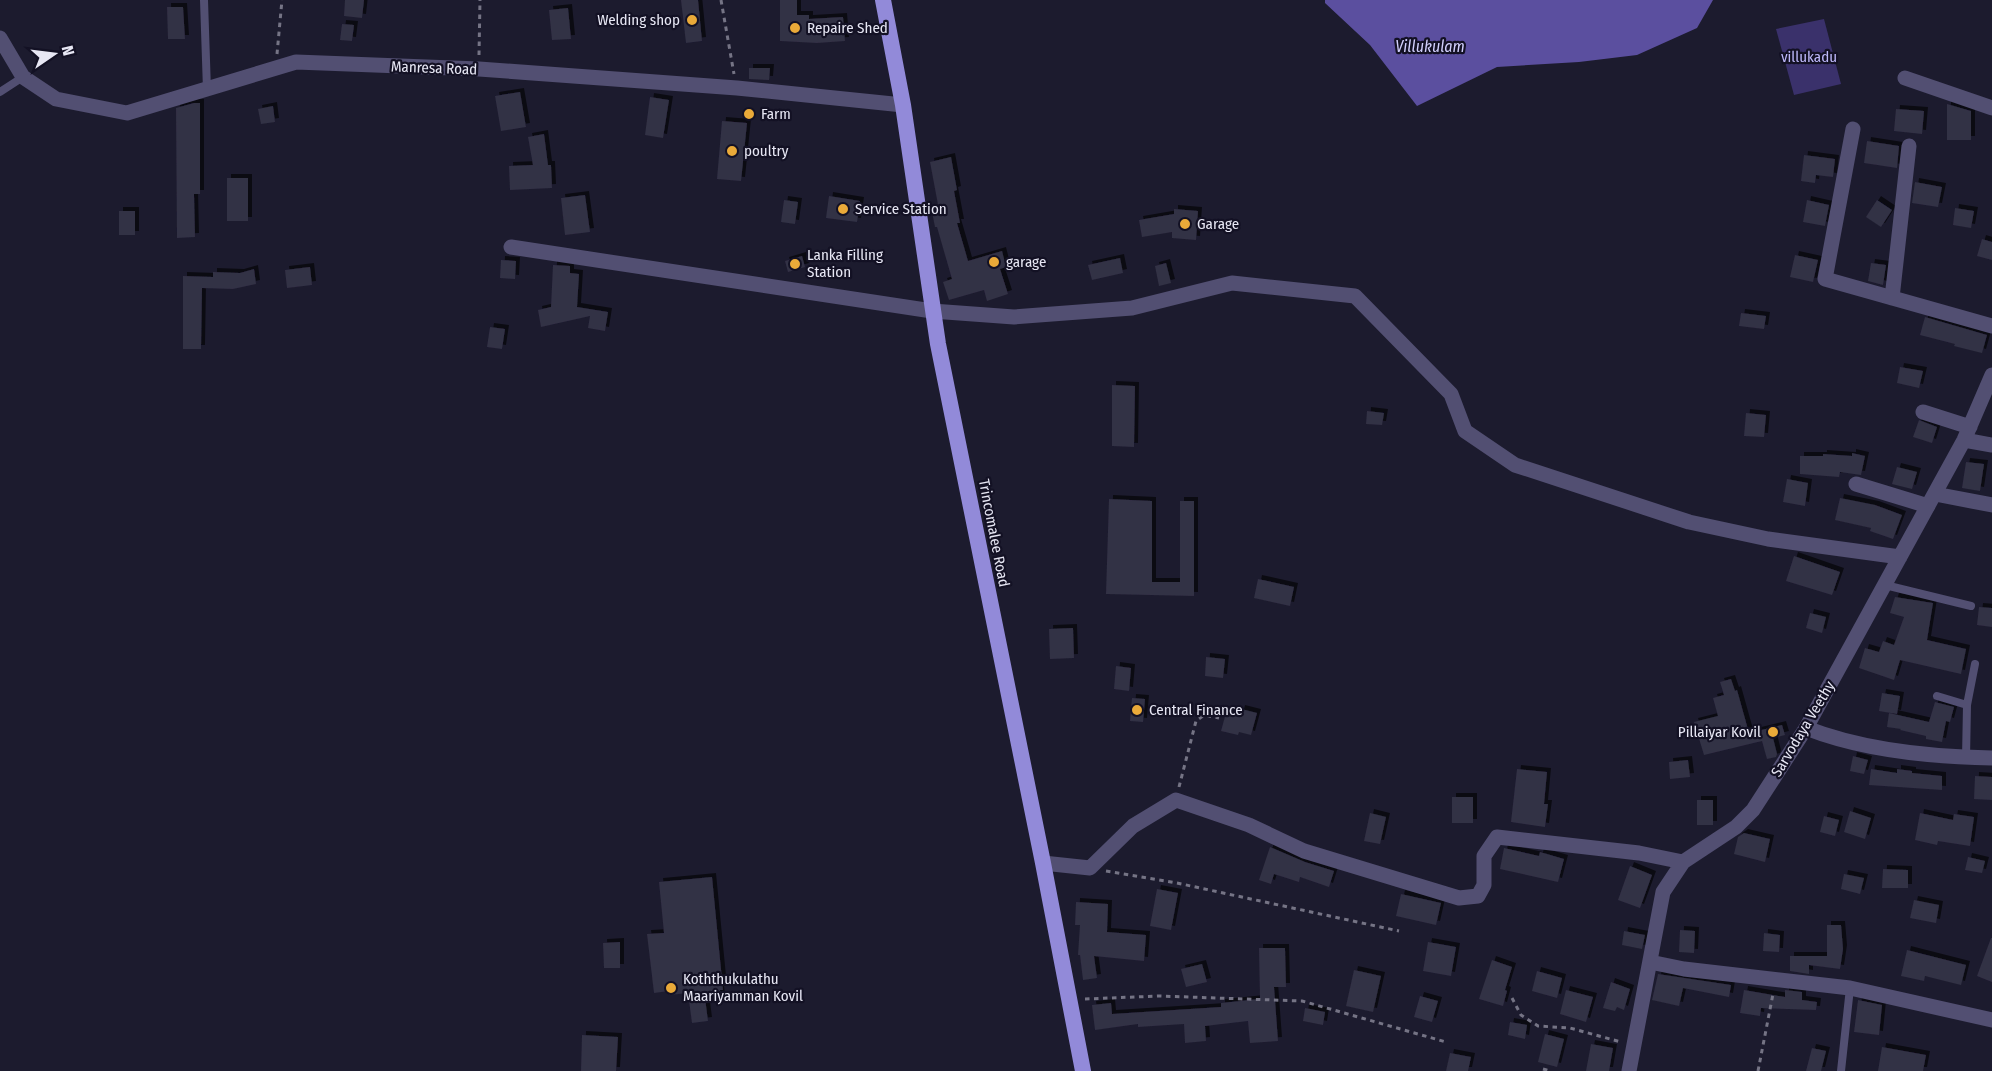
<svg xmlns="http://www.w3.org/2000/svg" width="1992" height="1071" font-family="'Fira Sans Condensed',sans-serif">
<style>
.green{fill:#3a316b}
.water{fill:#5b4f9f}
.building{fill:#323045;filter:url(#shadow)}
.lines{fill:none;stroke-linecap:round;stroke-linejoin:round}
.path{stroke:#757485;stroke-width:3;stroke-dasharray:4.5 4.5;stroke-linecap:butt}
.service{stroke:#524f72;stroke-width:8}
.minor{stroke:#524f72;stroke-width:15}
.trunk{stroke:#928ad9;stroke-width:16}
.poi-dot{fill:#eaaa39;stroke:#131124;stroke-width:2}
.labels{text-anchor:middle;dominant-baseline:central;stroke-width:4.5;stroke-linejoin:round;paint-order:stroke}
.poi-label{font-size:15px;fill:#e7e7f4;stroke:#131124;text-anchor:start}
.park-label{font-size:15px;fill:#bdb8fa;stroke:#131124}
.street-label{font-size:15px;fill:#e7e7f4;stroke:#131124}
.water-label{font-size:16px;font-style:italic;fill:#d2d0fd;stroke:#131124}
</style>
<defs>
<filter id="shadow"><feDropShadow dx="4" dy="-4" stdDeviation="0" flood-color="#0009"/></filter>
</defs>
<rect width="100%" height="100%" fill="#1c1b2e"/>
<path class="green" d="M 1824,19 L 1841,84 L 1794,95 L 1776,29 Z"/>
<path class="water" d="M 1325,0 L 1713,0 L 1697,28 L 1637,55 L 1579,62 L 1497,67 L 1417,106 L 1370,45 L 1325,3 Z"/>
<path class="building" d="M 345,0 L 364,0 L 362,18 L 344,16 Z
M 681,0 L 698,0 L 702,41 L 686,43 Z
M 780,0 L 797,0 L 797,15 L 809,15 L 809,19 L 843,17 L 845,41 L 817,43 L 780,41 Z
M 167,7 L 183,7 L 185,39 L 168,39 Z
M 568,8 L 571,39 L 552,40 L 549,10 Z
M 342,24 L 354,25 L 352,41 L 340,40 Z
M 749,68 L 770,68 L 769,80 L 749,79 Z
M 520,92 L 526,127 L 501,131 L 495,96 Z
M 650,97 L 669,100 L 663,138 L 645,135 Z
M 194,103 L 200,103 L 200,194 L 194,194 L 195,237 L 177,238 L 176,108 Z
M 1947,104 L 1971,111 L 1971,140 L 1947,140 Z
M 273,106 L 275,122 L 261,124 L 258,109 Z
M 1896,109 L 1924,111 L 1922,134 L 1894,131 Z
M 722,121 L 747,123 L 741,181 L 717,179 Z
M 544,134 L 548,165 L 551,165 L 552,188 L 510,190 L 509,166 L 533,165 L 528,137 Z
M 1867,141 L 1899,146 L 1897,168 L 1864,163 Z
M 1804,155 L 1835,159 L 1833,177 L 1816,175 L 1815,183 L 1801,181 Z
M 951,157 L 957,190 L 954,191 L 960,223 L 957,223 L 968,261 L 1002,251 L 1006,267 L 1000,269 L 1008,294 L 987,301 L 984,290 L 949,300 L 943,282 L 952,279 L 937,227 L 935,227 L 932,212 L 939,210 L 930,162 Z
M 227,178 L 248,178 L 248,221 L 227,221 Z
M 1915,182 L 1942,187 L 1938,207 L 1912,203 Z
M 585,195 L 590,232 L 565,235 L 561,198 Z
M 829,196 L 860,201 L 857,222 L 826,218 Z
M 784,200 L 798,202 L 795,224 L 781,222 Z
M 1807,200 L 1829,205 L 1825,226 L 1803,222 Z
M 1877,200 L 1892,210 L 1881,227 L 1866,217 Z
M 1955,208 L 1974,211 L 1971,228 L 1953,225 Z
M 1174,209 L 1198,211 L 1196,240 L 1172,238 L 1172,232 L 1142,237 L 1139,220 L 1174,214 Z
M 119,211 L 135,211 L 135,235 L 119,235 Z
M 1982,239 L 1992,242 L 1992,260 L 1977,256 Z
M 1795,255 L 1818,260 L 1813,282 L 1790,277 Z
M 802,256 L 805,267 L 788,272 L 785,261 Z
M 1120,258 L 1123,273 L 1092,280 L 1088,265 Z
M 501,260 L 516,261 L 515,279 L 500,278 Z
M 1166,263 L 1171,283 L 1159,286 L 1155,266 Z
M 1871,263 L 1886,265 L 1883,285 L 1868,281 Z
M 553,265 L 570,266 L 570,273 L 579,274 L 577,307 L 608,312 L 605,331 L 588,328 L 590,316 L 541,327 L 538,310 L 551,307 Z
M 310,267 L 312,285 L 287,288 L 285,270 Z
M 254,269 L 256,284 L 233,289 L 202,288 L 201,349 L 183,349 L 183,276 L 213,277 L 213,272 L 240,273 Z
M 1741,313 L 1766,316 L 1764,329 L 1739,326 Z
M 1925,317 L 1987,335 L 1982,353 L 1954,346 L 1955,344 L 1920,335 Z
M 490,327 L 505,329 L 502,349 L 487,347 Z
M 1900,367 L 1923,371 L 1919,388 L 1897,383 Z
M 1112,385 L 1135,386 L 1134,447 L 1112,446 Z
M 1367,411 L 1384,413 L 1382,425 L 1366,424 Z
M 1746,413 L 1766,415 L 1764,437 L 1744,436 Z
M 1919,420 L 1937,427 L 1932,443 L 1913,437 Z
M 1852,453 L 1865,456 L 1861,475 L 1840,472 L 1839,477 L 1800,474 L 1800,456 L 1823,456 L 1823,454 L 1852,456 Z
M 1966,462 L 1984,464 L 1980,491 L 1962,488 Z
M 1897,467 L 1917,472 L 1912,489 L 1892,484 Z
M 1787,479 L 1808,483 L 1805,506 L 1783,502 Z
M 1840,498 L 1875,505 L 1902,515 L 1893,539 L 1870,531 L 1871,528 L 1835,520 Z
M 1109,499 L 1152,501 L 1152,582 L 1180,582 L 1180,501 L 1194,501 L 1194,596 L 1106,594 Z
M 1794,556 L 1840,572 L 1832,595 L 1786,581 Z
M 1258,579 L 1294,587 L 1290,606 L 1254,598 Z
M 1895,597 L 1933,603 L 1927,640 L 1966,649 L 1961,674 L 1900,660 L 1894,680 L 1859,668 L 1865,648 L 1879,652 L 1883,641 L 1894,645 L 1904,617 L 1890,613 Z
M 1979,607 L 1992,608 L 1992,627 L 1977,625 Z
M 1810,613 L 1826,617 L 1822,633 L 1806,628 Z
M 1073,628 L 1074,658 L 1050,659 L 1049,629 Z
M 1206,657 L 1225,659 L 1223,678 L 1205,676 Z
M 1116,666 L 1131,668 L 1129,691 L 1114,689 Z
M 1731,679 L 1735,691 L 1737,690 L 1749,733 L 1782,725 L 1785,735 L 1773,738 L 1777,754 L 1776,757 L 1767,759 L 1762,741 L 1704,755 L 1694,722 L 1718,716 L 1713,698 L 1724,695 L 1720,682 Z
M 1882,693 L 1900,696 L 1897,714 L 1879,711 Z
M 1132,698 L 1145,699 L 1143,722 L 1130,721 Z
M 1935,702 L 1954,707 L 1950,722 L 1946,721 L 1942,742 L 1926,739 L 1926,736 L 1900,730 L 1901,729 L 1887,727 L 1889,713 L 1929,722 Z
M 1241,709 L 1257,713 L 1251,735 L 1239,732 L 1238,735 L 1221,731 L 1226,713 L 1239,717 Z
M 1853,756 L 1868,760 L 1864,774 L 1850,771 Z
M 1688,760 L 1690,777 L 1670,779 L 1669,762 Z
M 1517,769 L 1547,772 L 1544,804 L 1548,804 L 1545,827 L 1511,822 Z
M 1871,769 L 1897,773 L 1897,769 L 1912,771 L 1912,773 L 1942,776 L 1942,790 L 1869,785 Z
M 1975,776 L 1992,777 L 1992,800 L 1974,799 Z
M 1452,797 L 1473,797 L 1473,823 L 1452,823 Z
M 1697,800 L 1713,800 L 1713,825 L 1697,825 Z
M 1850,811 L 1871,818 L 1865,839 L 1844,832 Z
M 1370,813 L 1386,817 L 1380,844 L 1364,841 Z
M 1920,813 L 1953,820 L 1954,814 L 1974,817 L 1970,846 L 1938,841 L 1937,845 L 1915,840 Z
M 1824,816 L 1839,820 L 1835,836 L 1820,832 Z
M 1744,833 L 1770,839 L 1765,862 L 1734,854 L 1738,837 Z
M 1270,847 L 1305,862 L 1334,871 L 1329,887 L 1300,877 L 1299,882 L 1274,874 L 1271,884 L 1259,880 Z
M 1504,848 L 1539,856 L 1540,852 L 1564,859 L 1558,882 L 1500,869 Z
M 1968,857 L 1985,861 L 1982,873 L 1965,870 Z
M 1630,866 L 1652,875 L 1640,908 L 1618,900 Z
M 1883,869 L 1908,870 L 1908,888 L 1882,888 Z
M 1844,874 L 1864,878 L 1860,894 L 1841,889 Z
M 712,877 L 723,990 L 720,990 L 721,997 L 705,998 L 708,1021 L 692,1023 L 688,993 L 669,995 L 669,991 L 654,993 L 647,934 L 664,933 L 659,882 Z
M 1157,889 L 1178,893 L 1171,930 L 1150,926 Z
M 1401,894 L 1441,903 L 1436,925 L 1396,916 Z
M 1914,900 L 1939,905 L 1936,923 L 1910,918 Z
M 1076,902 L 1108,904 L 1107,932 L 1146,935 L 1144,961 L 1094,956 L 1097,978 L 1083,980 L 1080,955 L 1078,955 L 1080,925 L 1075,925 Z
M 1827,925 L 1841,925 L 1843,949 L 1840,969 L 1809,965 L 1809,974 L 1790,971 L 1790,956 L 1827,956 Z
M 1680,930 L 1695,931 L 1694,953 L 1679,952 Z
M 1624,931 L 1645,935 L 1642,949 L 1622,945 Z
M 1764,933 L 1780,935 L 1779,952 L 1763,951 Z
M 1991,938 L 1992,938 L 1992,982 L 1977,976 Z
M 620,942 L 620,968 L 604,968 L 603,943 Z
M 1428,942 L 1456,947 L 1451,976 L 1423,971 Z
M 1259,948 L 1285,948 L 1286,987 L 1274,987 L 1278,1041 L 1250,1043 L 1248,1021 L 1205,1026 L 1206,1041 L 1185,1043 L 1184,1024 L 1138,1027 L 1138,1024 L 1095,1030 L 1092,1005 L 1111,1003 L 1112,1014 L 1221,1007 L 1221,1003 L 1260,999 Z
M 1907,950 L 1966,965 L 1961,985 L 1925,976 L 1924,981 L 1901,976 Z
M 1492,960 L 1512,967 L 1505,990 L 1507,991 L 1503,1006 L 1479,999 Z
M 1202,964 L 1207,982 L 1186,987 L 1181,969 Z
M 1354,970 L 1381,976 L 1373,1012 L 1346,1006 Z
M 1537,971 L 1562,978 L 1557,998 L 1532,991 Z
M 1658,974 L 1731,985 L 1729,997 L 1683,988 L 1679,1006 L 1652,1000 Z
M 1611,982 L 1630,989 L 1624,1010 L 1617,1007 L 1615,1011 L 1603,1008 Z
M 1566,990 L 1593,997 L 1586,1022 L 1560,1014 Z
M 1744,990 L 1785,997 L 1785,990 L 1802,992 L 1802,1000 L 1817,1002 L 1816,1010 L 1761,1008 L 1760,1016 L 1740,1013 Z
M 1420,996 L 1438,1001 L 1432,1022 L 1414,1017 Z
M 1858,1000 L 1882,1005 L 1879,1035 L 1854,1032 Z
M 1305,1008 L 1325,1012 L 1323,1025 L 1303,1021 Z
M 1510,1022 L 1527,1025 L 1525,1039 L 1508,1035 Z
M 1545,1034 L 1564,1039 L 1557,1067 L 1538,1062 Z
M 582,1035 L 618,1037 L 616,1071 L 581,1071 Z
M 1591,1044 L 1613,1048 L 1609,1071 L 1586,1071 Z
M 1882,1047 L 1926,1055 L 1923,1071 L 1878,1071 Z
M 1812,1048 L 1826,1051 L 1821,1071 L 1806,1071 Z
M 1450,1053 L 1471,1057 L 1468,1071 L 1446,1071 Z"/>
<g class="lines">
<path class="path" d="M 721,0 L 734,74
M 277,54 L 282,0
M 479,55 L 480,0
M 1179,787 L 1196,721 L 1204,715 L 1219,718
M 1106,871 L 1177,883 L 1399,931
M 1512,998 L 1521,1015 L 1538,1026 L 1570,1028 L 1621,1042
M 1085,999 L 1159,996 L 1302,1001 L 1446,1042
M 1543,1069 L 1550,1071
M 1758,1071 L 1773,994"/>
<path class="service" d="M 204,0 L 207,90
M 0,92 L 23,77
M 1885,585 L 1971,606
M 1937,696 L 1967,705 L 1966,758
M 1967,705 L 1975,664
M 1841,1071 L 1850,988"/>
<path class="minor" d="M 0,38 L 23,77 L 56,99 L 127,113 L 296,62 L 479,69 L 737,88 L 903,105
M 1905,78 L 1992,108
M 1853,129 L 1825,279 L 1992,326
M 511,247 L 932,311 L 1014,317 L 1132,308 L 1232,283 L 1355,296 L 1451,394 L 1465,431 L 1515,465 L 1689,522 L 1768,539 L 1900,557
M 1892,298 L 1909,146
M 1923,412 L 1970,427
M 1964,440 L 1992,445
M 1856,484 L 1928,506
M 1935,494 L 1992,505
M 1806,728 C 1862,750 1932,757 1992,758
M 1043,863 L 1090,868 L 1133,826 L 1176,800 L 1249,825 L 1304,851 L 1459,898 L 1478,896 L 1484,885 L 1484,856 L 1497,837 L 1639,853 L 1683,862
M 1650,962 L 1684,969 L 1850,988 L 1992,1020
M 1629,1071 L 1663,892 L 1683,862 L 1736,827 L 1753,810 L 1806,728 L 1964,440 L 1992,375"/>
<path class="trunk" d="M 883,0 L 903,105 L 938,344 L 1043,863 L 1083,1071"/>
</g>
<g class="poi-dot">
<circle cx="692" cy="20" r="6"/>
<circle cx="795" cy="28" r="6"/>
<circle cx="749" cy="114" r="6"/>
<circle cx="732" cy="151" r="6"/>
<circle cx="843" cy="209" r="6"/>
<circle cx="1185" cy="224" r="6"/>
<circle cx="994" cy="262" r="6"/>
<circle cx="795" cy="264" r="6"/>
<circle cx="1137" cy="710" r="6"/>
<circle cx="1773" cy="732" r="6"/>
<circle cx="671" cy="988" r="6"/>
</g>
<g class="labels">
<g class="poi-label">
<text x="680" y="20" text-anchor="end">Welding shop</text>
<text x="807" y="28">Repaire Shed</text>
<text x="761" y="114">Farm</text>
<text x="744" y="151">poultry</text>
<text x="855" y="209">Service Station</text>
<text x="1197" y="224">Garage</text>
<text x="807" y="255">Lanka Filling<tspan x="807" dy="17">Station</tspan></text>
<text x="1006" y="262">garage</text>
<text x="1149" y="710">Central Finance</text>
<text x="1761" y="732" text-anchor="end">Pillaiyar Kovil</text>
<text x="683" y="979">Koththukulathu<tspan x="683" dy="17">Maariyamman Kovil</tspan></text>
</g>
<g class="park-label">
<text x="1809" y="57">villukadu</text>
</g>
<g class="street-label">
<text transform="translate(434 68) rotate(2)">Manresa Road</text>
<text transform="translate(994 533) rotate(79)">Trincomalee Road</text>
<text transform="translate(1803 729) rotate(-59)">Sarvodaya Veethy</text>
</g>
<g class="water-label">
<text x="1430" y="46">Villukulam</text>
</g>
</g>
<g transform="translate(54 54) rotate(76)" stroke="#131124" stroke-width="4.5" paint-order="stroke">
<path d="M0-4.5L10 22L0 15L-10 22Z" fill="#e7e7f4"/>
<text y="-9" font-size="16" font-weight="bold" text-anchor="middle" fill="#e7e7f4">N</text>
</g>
</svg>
